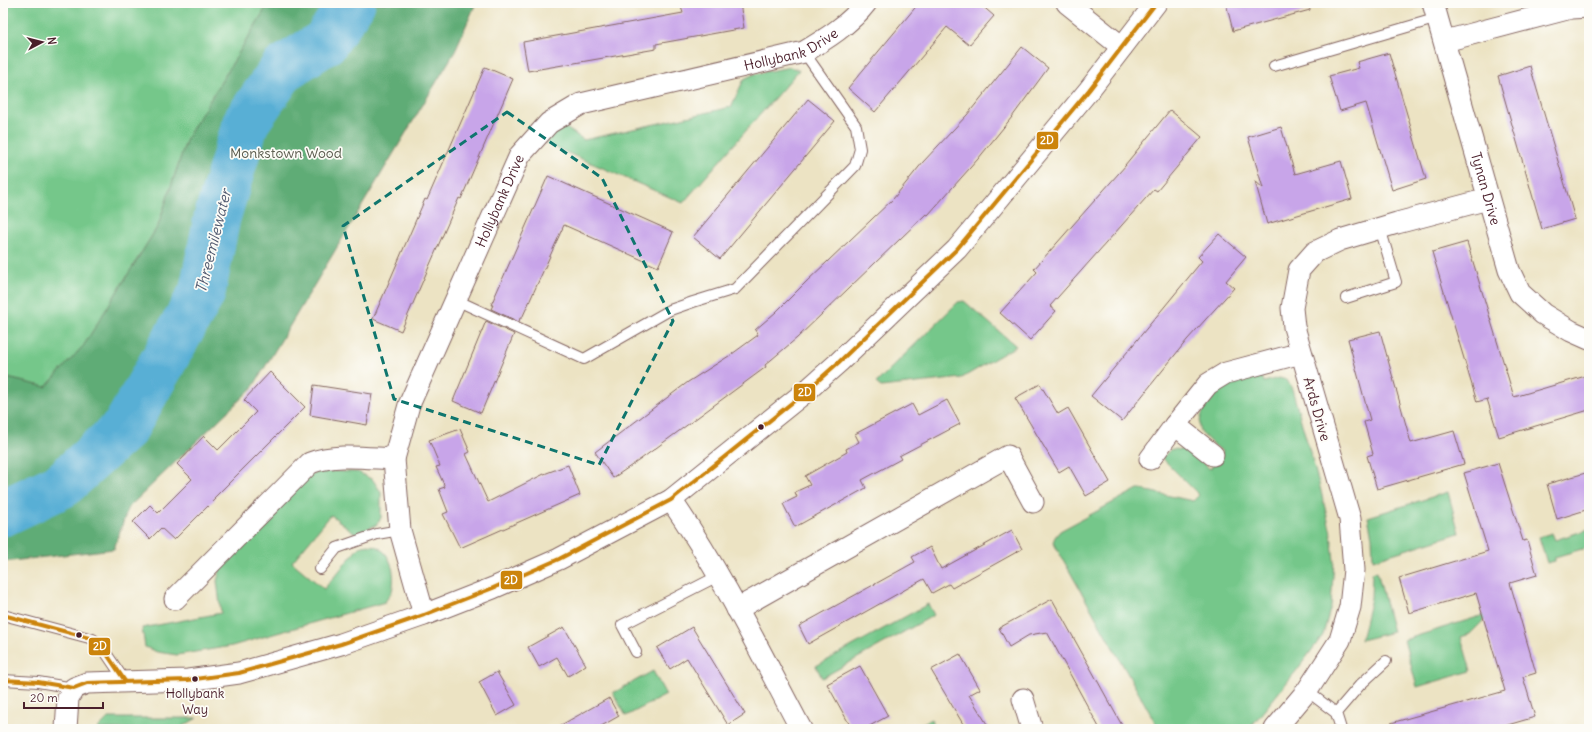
<svg xmlns="http://www.w3.org/2000/svg" width="1592" height="732" font-family="Delius,sans-serif">
<style>
.green{fill:#74c78a;stroke:#5f735a}
.forest{fill:#5fac76;stroke:#546650}
.lines{fill:none;stroke-linecap:round;stroke-linejoin:round}
.river{stroke:#58afd5;stroke-width:47}
.building{fill:#c8a5e9}
.lane-casing{stroke:#836460;stroke-width:12}
.street-casing{stroke:#836460;stroke-width:23}
.lane{stroke:#fff;stroke-width:10}
.street{stroke:#fff;stroke-width:21}
.bus-1-casing{stroke:#fdfcf7;stroke-width:7}
.bus-1{stroke:#cc840b;stroke-width:4}
.marked{fill:none;stroke:#0f766e;stroke-width:3;stroke-dasharray:8 5;stroke-linejoin:round}
.bus-dot{fill:#4a1f2b;stroke:#fdfcf7;stroke-width:1.5}
.labels{text-anchor:middle;dominant-baseline:central;stroke-width:3.5;stroke-linejoin:round;paint-order:stroke}
.bus-label{font-size:13px;fill:#4a1f2b;stroke:#fdfcf7}
.street-label{font-size:14px;fill:#4a1f2b;stroke:#fdfcf7}
.park-label{font-size:14px;fill:#595a4c;stroke:#fdfcf7}
.water-label{font-size:15px;font-style:italic;fill:#50596f;stroke:#fdfcf7}
.line-badge{stroke:#fdfcf7;stroke-width:1.5}
.badge-label{font-size:11px;text-anchor:middle;font-weight:bold;fill:#fff}
</style>
<rect width="100%" height="100%" fill="#fdfcf7"/>
<filter id="ink" filterUnits="userSpaceOnUse"><feTurbulence type="fractalNoise" baseFrequency=".025" numOctaves="2"/><feDisplacementMap in="SourceGraphic" scale="8" xChannelSelector="R" yChannelSelector="G"/><feConvolveMatrix kernelMatrix="1 2 1 2 8 2 1 2 1" color-interpolation-filters="sRGB"/></filter>
<filter id="wash" filterUnits="userSpaceOnUse"><feTurbulence type="fractalNoise" baseFrequency=".012" numOctaves="4" result="noise"/><feDisplacementMap in="SourceGraphic" scale="16" xChannelSelector="R" yChannelSelector="G"/><feGaussianBlur stdDeviation="0.9" result="paint"/><feColorMatrix in="noise" values="0 0 0 0 0 0 0 0 0 0 0 0 0 0 0 0 0 1.4 0 .05"/><feComposite in="paint" operator="in"/></filter>
<g filter="url(#wash)">
<rect width="100%" height="100%" fill="#ece3c3"/>
<path class="green" d="M 3,3 L 269,3 L 187,138 L 158,226 L 84,345 L 46,387 L 3,377 Z
M 790,67 L 799,70 L 683,203 L 545,143 L 556,130 L 563,126 L 584,140 L 731,107 L 744,79 L 754,74 Z
M 964,301 L 1016,346 L 962,378 L 881,387 L 876,383 L 958,302 Z
M 1261,375 L 1264,382 L 1279,378 L 1287,380 L 1292,389 L 1320,487 L 1331,533 L 1334,561 L 1331,606 L 1323,635 L 1297,670 L 1249,729 L 1159,729 L 1053,542 L 1055,537 L 1060,531 L 1138,489 L 1193,501 L 1199,495 L 1162,458 L 1171,449 L 1187,450 L 1210,469 L 1223,452 C 1216,446 1205,439 1201,431 C 1195,419 1212,393 1223,386 C 1234,380 1249,378 1261,375 Z
M 318,471 L 358,472 L 373,480 L 381,492 L 381,518 L 376,525 L 356,534 L 331,515 L 292,562 L 324,589 L 359,547 C 386,537 398,569 392,591 C 391,595 387,598 385,602 L 232,646 L 177,655 L 157,652 L 145,647 L 142,628 L 221,613 L 217,581 L 221,566 L 307,477 Z
M 1448,492 L 1459,533 L 1373,560 L 1372,537 L 1368,517 Z
M 1589,529 L 1589,547 L 1555,557 L 1555,561 L 1547,563 L 1539,537 L 1552,533 L 1555,540 Z
M 1377,571 L 1393,632 L 1361,640 L 1371,598 L 1372,573 Z
M 928,604 L 934,615 L 822,678 L 816,666 Z
M 1484,615 L 1485,619 L 1470,634 L 1461,637 L 1471,671 L 1417,687 L 1404,640 Z
M 653,671 L 666,695 L 626,716 L 613,693 Z
M 108,718 L 197,718 L 178,729 L 97,729 Z
M 931,719 L 935,726 L 930,729 L 912,729 Z"/>
<path class="forest" d="M 269,3 L 476,3 L 454,53 L 253,387 L 128,508 L 114,549 L 3,562 L 3,377 L 46,387 L 84,345 L 158,226 L 187,138 Z"/>
<g class="lines">
<path class="river" d="M 3,513 L 62,485 L 125,428 L 202,293 L 217,218 L 246,122 L 283,69 L 325,42 L 352,3"/>
</g>
<g id="blocks">
<path class="building" d="M 701,3 L 740,3 L 744,28 L 656,44 L 656,49 L 528,71 L 523,42 L 683,13 L 681,7 Z
M 919,3 L 979,3 L 994,16 L 969,45 L 947,27 L 875,112 L 848,88 Z
M 1226,3 L 1309,3 L 1310,10 L 1233,31 Z
M 1022,47 L 1048,68 L 1012,117 L 978,159 L 928,215 L 926,214 L 797,338 L 765,365 L 766,367 L 641,459 L 613,478 L 595,452 L 688,382 L 732,354 L 758,335 L 755,330 L 776,312 L 806,282 L 893,199 L 923,162 L 967,115 Z
M 1389,53 L 1426,179 L 1392,190 L 1366,103 L 1340,111 L 1329,76 L 1359,68 L 1357,62 Z
M 1530,66 L 1575,219 L 1542,229 L 1498,76 Z
M 485,67 L 513,79 L 461,199 L 459,198 L 401,331 L 373,319 L 425,199 L 427,200 Z
M 808,99 L 835,121 L 720,259 L 693,237 Z
M 1170,110 L 1202,137 L 1157,191 L 1154,189 L 1050,306 L 1056,311 L 1030,340 L 1000,313 L 1037,272 L 1034,269 L 1126,165 L 1125,165 Z
M 1281,127 L 1295,174 L 1341,161 L 1352,199 L 1267,224 L 1255,181 L 1263,188 L 1248,137 Z
M 548,176 L 673,232 L 658,267 L 564,225 L 522,318 L 520,318 L 519,322 L 491,309 L 493,305 L 491,305 Z
M 1219,234 L 1246,257 L 1226,281 L 1234,288 L 1187,340 L 1122,421 L 1091,396 L 1202,261 L 1198,257 Z
M 1467,242 L 1514,397 L 1589,375 L 1589,410 L 1499,437 L 1487,399 L 1477,402 L 1432,252 Z
M 486,321 L 514,334 L 481,413 L 453,401 Z
M 1380,331 L 1411,443 L 1454,431 L 1464,464 L 1377,489 L 1367,456 L 1373,454 L 1364,422 L 1370,420 L 1348,339 Z
M 270,372 L 305,407 L 214,498 L 215,499 L 174,540 L 161,528 L 150,539 L 133,522 L 150,505 L 158,513 L 192,479 L 177,464 L 204,436 L 218,450 L 256,412 L 244,400 Z
M 1040,384 L 1058,414 L 1068,408 L 1110,482 L 1086,496 L 1069,466 L 1059,472 L 1015,398 Z
M 314,385 L 372,394 L 367,425 L 310,415 Z
M 947,400 L 960,424 L 899,456 L 901,459 L 862,480 L 866,488 L 795,527 L 783,504 L 797,497 L 795,492 L 810,485 L 805,476 L 847,452 L 846,449 L 859,442 L 855,434 L 912,404 L 918,415 Z
M 460,429 L 470,452 L 466,454 L 488,502 L 544,474 L 568,465 L 580,495 L 460,548 L 443,514 L 448,512 L 439,489 L 445,487 L 436,467 L 440,466 L 429,440 Z
M 1498,463 L 1523,541 L 1527,540 L 1537,575 L 1510,583 L 1536,673 L 1523,677 L 1535,717 L 1494,729 L 1392,729 L 1391,723 L 1505,691 L 1476,593 L 1409,613 L 1399,578 L 1488,551 L 1464,473 Z
M 1589,472 L 1589,509 L 1557,519 L 1547,484 Z
M 1012,530 L 1022,549 L 952,588 L 949,584 L 932,593 L 924,579 L 808,644 L 799,626 L 915,562 L 912,557 L 930,547 L 941,569 Z
M 1052,599 L 1092,671 L 1124,729 L 1100,729 L 1047,632 L 1029,635 L 1009,647 L 999,628 Z
M 564,627 L 586,665 L 568,676 L 557,657 L 539,667 L 528,647 Z
M 692,627 L 745,714 L 728,725 L 687,658 L 670,669 L 657,648 Z
M 960,654 L 980,689 L 969,695 L 990,729 L 966,729 L 931,670 Z
M 860,666 L 888,716 L 864,729 L 852,729 L 827,684 Z
M 497,672 L 516,705 L 497,716 L 479,682 Z
M 609,698 L 619,716 L 596,729 L 554,729 Z"/>
</g>
</g>
<g filter="url(#ink)">
<use href="#blocks" fill-opacity="0" stroke="#836460" stroke-width="1"/>
<g class="lines">
<defs>
<path id="lane" d="M 1274,66 L 1438,18
M 1346,298 L 1396,282 L 1380,228
M 456,300 L 584,359 L 670,310 L 693,302 L 735,289 L 855,166 L 860,149 L 856,126 L 804,52
M 320,569 L 337,548 L 377,534 L 400,530
M 3,615 L 93,639 L 106,653 L 125,681
M 636,652 L 622,625 L 718,576
M 3,680 L 38,682 L 74,688
M 1307,691 L 1336,713 L 1341,729
M 1336,713 L 1360,685 L 1386,661"/>
<g id="street">
<path d="M 1067,3 L 1122,47"/>
<path id="s1" d="M 1433,3 L 1509,270 L 1520,293 L 1543,314 L 1571,331 L 1589,339"/>
<path d="M 1445,41 L 1571,8 L 1589,7"/>
<path d="M 1175,425 L 1213,455"/>
<path d="M 1150,459 L 1175,425 L 1208,384 L 1226,373 L 1301,353"/>
<path d="M 671,500 C 721,572 760,652 801,729"/>
<path d="M 175,599 L 310,463 C 336,453 367,458 394,459"/>
<path d="M 737,609 L 1008,456 L 1033,502"/>
<path id="s2" d="M 424,615 L 400,530 L 394,459 L 409,405 L 520,155 L 549,123 L 581,104 L 804,52 C 826,39 850,24 866,3"/>
<path d="M 1023,699 L 1032,729"/>
<path d="M 66,729 L 68,698 L 74,688 L 87,683 L 188,680 L 239,673 L 341,644 L 424,615 L 493,588 L 559,559 L 671,500 L 804,393 L 839,362 L 957,249 L 1089,90 L 1156,3"/>
<path d="M 1275,729 L 1307,691 L 1340,640 L 1350,607 L 1354,570 L 1350,519 L 1294,327 L 1292,308 L 1299,270 L 1315,252 L 1340,240 L 1397,223 L 1488,199"/>
</g>
</defs>
<use href="#lane" class="lane-casing"/>
<use href="#street" class="street-casing"/>
<use href="#lane" class="lane"/>
<use href="#street" class="street"/>
<defs>
<path id="bus-1" d="M 3,615 L 93,639 L 106,653 L 125,681
M 3,680 L 38,682 L 74,688 L 87,683 L 188,680 L 239,673 L 341,644 L 424,615 L 493,588 L 559,559 L 671,500 L 804,393 L 839,362 L 957,249 L 1089,90 L 1156,3"/>
</defs>
<use href="#bus-1" class="bus-1-casing"/>
<use href="#bus-1" class="bus-1"/>
</g>
</g>
<path class="marked" d="M 507,112 L 602,178 L 673,321 L 599,465 L 394,399 L 343,226 Z"/>
<g class="bus-dot">
<circle cx="761" cy="427" r="3.5"/>
<circle cx="79" cy="635" r="3.5"/>
<circle cx="195" cy="679" r="3.5"/>
</g>
<g class="labels">
<g class="bus-label">
<text x="195" y="693">Hollybank<tspan x="195" dy="16">Way</tspan></text>
</g>
<g class="street-label">
<text stroke="none"><textPath href="#s2" startOffset="787">Hollybank Drive</textPath></text>
<text stroke="none"><textPath href="#s1" startOffset="193">Tynan Drive</textPath></text>
<text stroke="none"><textPath href="#s2" startOffset="439">Hollybank Drive</textPath></text>
<text transform="translate(1317 409) rotate(74)">Ards Drive</text>
</g>
<g class="park-label">
<text x="286" y="153">Monkstown Wood</text>
</g>
<g class="water-label">
<text transform="translate(213 241) rotate(-76)">Threemilewater</text>
</g>
</g>
<g class="line-badge">
<rect x="1036" y="131" width="23" height="19" rx="4" fill="#cc840b"/>
<rect x="793" y="383" width="23" height="19" rx="4" fill="#cc840b"/>
<rect x="500" y="570" width="23" height="20" rx="4" fill="#cc840b"/>
<rect x="88" y="637" width="23" height="19" rx="4" fill="#cc840b"/>
</g>
<g class="badge-label">
<text x="1047" y="144">2D</text>
<text x="805" y="396">2D</text>
<text x="511" y="584">2D</text>
<text x="100" y="650">2D</text>
</g>
<rect width="1592" height="732" fill="none" stroke="#fdfcf7" stroke-width="16"/>
<g transform="translate(42 42) rotate(83)" stroke="#fdfcf7" stroke-width="3" paint-order="stroke">
<path d="M0-3L7 15L0 10L-7 15Z" fill="#4a1f2b"/>
<text y="-6" font-size="11" font-weight="bold" text-anchor="middle" fill="#4a1f2b">N</text>
</g>
<path d="M24 702v6h79v-6" fill="none" stroke="#4a1f2b" stroke-width="2"/>
<text x="30" y="702" font-size="12" fill="#4a1f2b" stroke="#fdfcf7" stroke-width="3" paint-order="stroke">20 m</text>
</svg>
